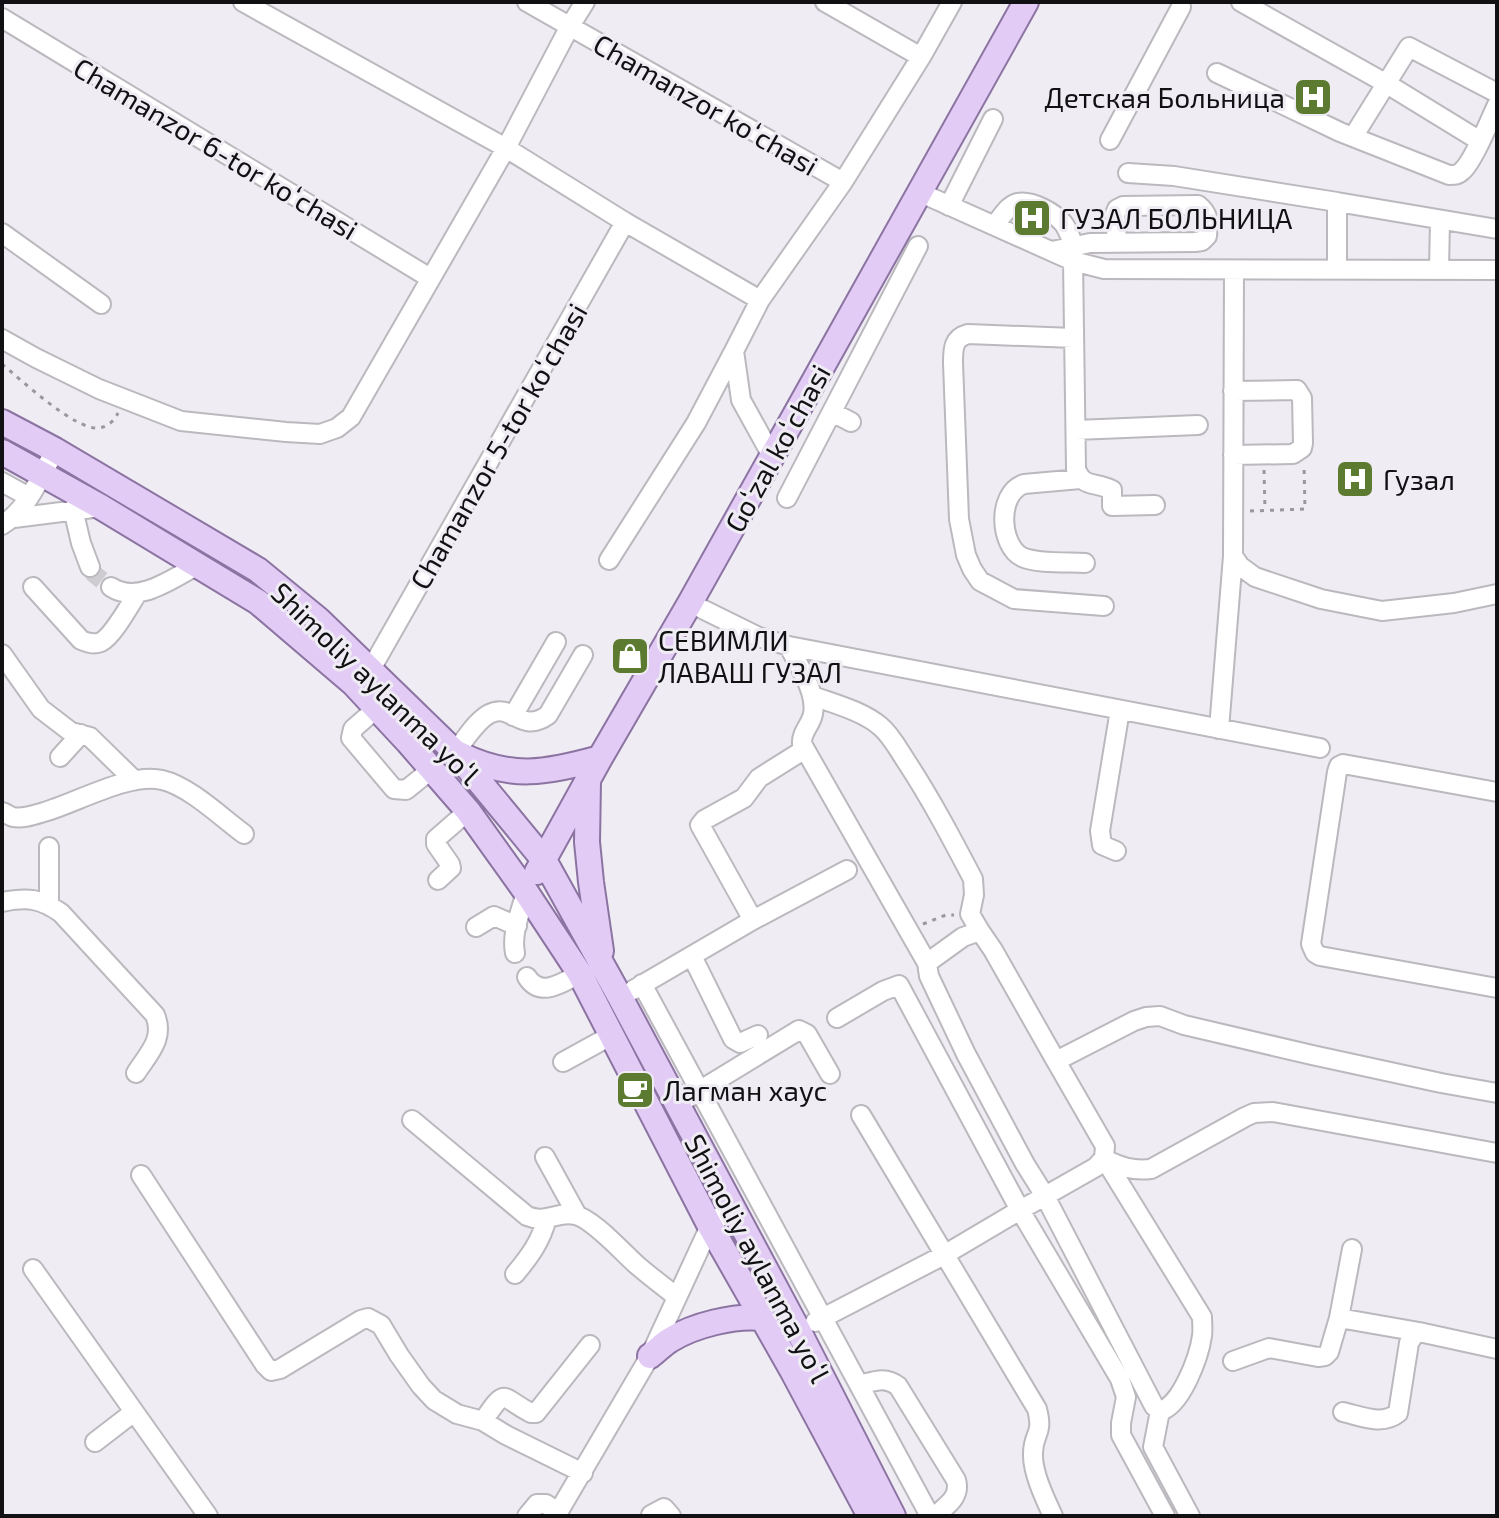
<svg xmlns="http://www.w3.org/2000/svg" width="1499" height="1518" font-family="'Exo 2',sans-serif">
<style>
.lines{fill:none;stroke-linecap:round;stroke-linejoin:round}
.minor-tunnel{stroke:#cecbd1;stroke-width:18;stroke-dasharray:18 9;stroke-linecap:butt}
.minor-casing{stroke:#bbb8be;stroke-width:22}
.major-casing{stroke:#8c74a2;stroke-width:28}
.path{stroke:#9a989d;stroke-width:3;stroke-dasharray:4 6;stroke-linecap:butt}
.minor{stroke:#fff;stroke-width:18}
.major{stroke:#e2ccf5;stroke-width:24}
.labels{text-anchor:middle;dominant-baseline:central;stroke-width:6;stroke-linejoin:round;paint-order:stroke}
.poi-label{font-size:28px;fill:#111012;stroke:#efecf3;text-anchor:start}
.street-label{font-size:28px;fill:#111012;stroke:#efecf3}
</style>
<rect width="100%" height="100%" fill="#efecf3"/>
<g class="lines">
<path class="minor-tunnel" d="M 90,567 L 94,574 L 111,587"/>
<defs>
<path id="minor" d="M 243,2 L 506,148 L 625,222 L 760,300
M 527,2 L 843,182
M 825,2 L 921,57
M 1241,2 L 1387,84 L 1480,141
M 2,18 L 430,278
M 1217,73 L 1340,132 L 1449,175 C 1455,175 1458,175 1462,171 C 1473,162 1490,120 1497,105
M 1353,137 L 1409,47 L 1497,93
M 1110,140 L 1181,7
M 1128,173 L 1174,176 L 1337,202 L 1337,269
M 921,193 L 1073,261 L 1104,269 L 1497,270
M 1337,202 L 1497,229
M 949,206 L 993,119
M 995,225 C 1001,218 1007,206 1017,203 C 1032,200 1053,212 1063,223 C 1068,229 1071,239 1074,246
M 2,233 L 101,304
M 1052,251 L 1090,243 L 1195,242 L 1202,241 L 1207,236 C 1208,221 1210,215 1198,205 L 1123,206 L 1117,209 L 1115,214 L 1117,242
M 1073,261 L 1076,469 C 1084,489 1095,481 1112,490 L 1112,506 L 1155,505
M 1234,270 L 1233,556 L 1240,566 L 1255,577 L 1321,599 L 1382,611 L 1454,603 L 1497,594
M 1439,270 L 1440,220
M 1074,338 L 968,334 C 953,338 953,349 953,363 L 959,519 L 966,555 L 972,569 L 980,581 L 1014,599 L 1104,606
M 2,339 L 36,358 L 99,389 L 181,421 L 286,432 L 320,434 L 337,428 L 351,417 L 506,148 L 570,26 L 585,2
M 832,412 L 851,422
M 1076,430 L 1198,425
M 1233,455 L 1293,454 L 1302,448 L 1303,443 L 1302,398 L 1297,390 L 1233,391
M 772,456 L 741,400 L 734,351 L 760,300 L 843,182 L 921,57 L 952,2
M 1080,479 L 1024,484 C 996,494 1000,546 1022,557 C 1037,564 1068,562 1085,563
M 2,482 L 29,497
M 787,498 L 918,246
M 73,509 L 81,543 L 90,567
M 14,518 L 101,507
M 2,525 C 28,509 41,476 55,450
M 609,560 L 696,423 L 733,353
M 33,587 L 81,640 C 88,643 94,645 101,642 C 113,636 129,606 137,594
M 111,587 C 138,605 173,578 198,565
M 690,603 L 759,637 L 789,646 L 1320,748
M 789,646 C 798,666 817,691 813,714 C 811,725 801,732 802,744 L 927,963 L 929,976 L 966,1054 L 1025,1164 L 1045,1196 L 1096,1167 L 1104,1158 L 1105,1146 L 1056,1061
M 2,654 L 41,709 L 71,732 L 90,737 L 134,780
M 371,669 L 625,222
M 813,696 C 835,704 862,711 880,726 C 891,735 898,749 906,761 C 931,799 952,839 973,879 L 974,895 L 970,914 L 980,931
M 377,708 L 353,729 L 351,738 L 394,789 L 406,790 L 432,769
M 513,716 L 556,642
M 1219,729 L 1233,556
M 455,752 C 465,740 475,722 489,714 C 513,702 520,735 548,715 L 583,655
M 60,757 L 81,734
M 1497,792 L 1343,764 L 1339,766 L 1337,772 L 1311,944 L 1315,953 L 1320,956 L 1497,988
M 2,812 C 6,813 9,816 13,817 C 23,819 34,815 44,812 C 76,803 130,772 162,780 C 189,786 221,817 244,834
M 49,847 L 49,905
M 1116,851 L 1102,845 L 1100,831 L 1120,710
M 438,880 L 451,868 L 450,864 L 436,844 L 436,839 L 468,811
M 2,902 C 27,897 40,898 61,913 L 155,1015 C 165,1039 148,1054 136,1073
M 753,920 L 700,825 L 704,820 L 744,798 L 759,778 L 805,749
M 476,927 L 494,916 L 517,926
M 515,953 C 511,933 521,911 526,892
M 692,956 L 733,1039 L 740,1043 L 758,1035
M 927,963 L 963,937 L 980,931 L 993,950 L 1056,1061 L 1134,1021 L 1146,1017 L 1160,1016 L 1184,1025 L 1312,1055 L 1441,1083 L 1497,1093
M 527,977 C 541,999 562,982 580,974
M 642,984 L 930,1516
M 633,990 L 753,920 L 847,870
M 563,1062 L 612,1035
M 676,1105 L 799,1030 L 807,1034 L 830,1074
M 861,1115 L 1037,1409 C 1044,1435 1033,1433 1033,1453 C 1032,1472 1045,1499 1053,1516
M 412,1120 L 527,1216 C 546,1224 557,1211 575,1215 C 592,1218 623,1253 638,1266 C 651,1277 664,1287 677,1297
M 545,1157 L 577,1215
M 1104,1158 L 1202,1317 C 1202,1323 1203,1330 1202,1336 C 1199,1357 1181,1406 1160,1411 L 1154,1406 L 1045,1196 L 1020,1210 L 1120,1379 L 1126,1397 L 1121,1423 L 1121,1435 L 1165,1516
M 1104,1159 C 1121,1167 1132,1171 1151,1169 L 1245,1117 L 1254,1113 L 1273,1112 L 1497,1153
M 141,1175 L 265,1365 L 271,1371 L 280,1369 L 361,1320 L 368,1318 L 381,1325 L 399,1355 L 421,1386 L 434,1400 L 457,1414 L 483,1421 L 506,1435 L 583,1473
M 33,1269 L 208,1516
M 515,1274 C 530,1256 541,1241 547,1218
M 1339,1318 L 1352,1249
M 815,1322 L 944,1255 L 1020,1210 L 899,985 L 883,991 L 837,1018
M 1233,1361 L 1269,1348 L 1318,1357 L 1325,1356 L 1329,1352 L 1339,1318 L 1419,1332
M 859,1385 C 875,1381 885,1376 898,1386 L 956,1480 C 961,1497 947,1505 935,1516
M 1160,1411 L 1153,1447 L 1190,1516
M 1343,1412 C 1361,1416 1382,1426 1398,1413 L 1409,1343 L 1414,1335 L 1419,1332 L 1497,1349
M 483,1421 C 507,1386 500,1397 531,1413 L 536,1413 L 590,1345
M 95,1442 L 134,1412
M 651,1515 L 664,1508 L 671,1516
M 527,1516 L 537,1504 L 546,1504 L 558,1513
M 556,1516 L 650,1356 L 710,1226 L 731,1207"/>
<path id="major" d="M 2,422 L 55,450 L 258,570 L 319,620 L 455,752 L 544,860 L 620,997 L 798,1330 L 893,1516
M 2,452 L 101,507 L 258,602 L 353,683 L 408,742 L 468,811 L 526,892 L 580,974 L 710,1226 L 792,1370 L 870,1516
M 459,754 C 511,780 546,773 600,758
M 588,781 L 587,842 L 591,882 L 601,951
M 537,872 L 600,758 L 690,603 L 1026,2
M 650,1356 C 657,1351 663,1344 670,1340 C 694,1325 735,1315 762,1318"/>
</defs>
<use href="#minor" class="minor-casing"/>
<use href="#major" class="major-casing"/>
<path class="path" d="M 2,364 C 21,380 75,430 98,428 C 108,427 114,421 118,413
M 1264,470 L 1265,510
M 1250,511 L 1305,509 L 1304,464
M 923,924 L 946,915 L 954,915"/>
<use href="#minor" class="minor"/>
<use href="#major" class="major"/>
</g>
<defs>
<symbol id="hospital-square" viewBox="-11 -11 22 22"><rect x="-9" y="-9" width="18" height="18" rx="4" fill="#5c7b30" stroke="#efecf3"/><path d="M-5-5h3v3.5h4V-5h3V5h-3V1.5h-4V5h-3Z" fill="#fff"/></symbol>
<symbol id="shop-square" viewBox="-11 -11 22 22"><rect x="-9" y="-9" width="18" height="18" rx="4" fill="#5c7b30" stroke="#efecf3"/><path d="M-5-2.5h2.3a2.7 3.5 0 0 1 5.4 0H5L5.5 6h-11ZM-1.5-2.5h3a1.5 2.3 0 0 0-3 0Z" fill="#fff"/></symbol>
<symbol id="cafe-square" viewBox="-11 -11 22 22"><rect x="-9" y="-9" width="18" height="18" rx="4" fill="#5c7b30" stroke="#efecf3"/><path d="M-5.5-4.5H6V0H3Q3 3.5 0 3.5H-2.5Q-5.5 3.5-5.5 0ZM3-3.2v2h1.7v-2ZM-6 4.5H4V6H-6Z" fill="#fff"/></symbol>
</defs>
<g fill-rule="evenodd">
<use href="#hospital-square" x="1291" y="75" width="44" height="44"/>
<use href="#hospital-square" x="1010" y="196" width="44" height="44"/>
<use href="#hospital-square" x="1333" y="457" width="44" height="44"/>
<use href="#shop-square" x="608" y="634" width="44" height="44"/>
<use href="#cafe-square" x="613" y="1068" width="44" height="44"/>
</g>
<g class="labels">
<g class="poi-label">
<text x="1285" y="97" text-anchor="end">Детская Больница</text>
<text x="1060" y="218">ГУЗАЛ БОЛЬНИЦА</text>
<text x="1383" y="479">Гузал</text>
<text x="658" y="640">СЕВИМЛИ<tspan x="658" dy="32">ЛАВАШ ГУЗАЛ</tspan></text>
<text x="663" y="1090">Лагман хаус</text>
</g>
<g class="street-label">
<text transform="translate(706 104) rotate(30)">Chamanzor koʻchasi</text>
<text transform="translate(216 148) rotate(31)">Chamanzor 6-tor koʻchasi</text>
<text transform="translate(498 446) rotate(-60)">Chamanzor 5-tor koʻchasi</text>
<text transform="translate(777 448) rotate(-61)">Goʻzal koʻchasi</text>
<text transform="translate(376 683) rotate(44)">Shimoliy aylanma yoʻl</text>
<text transform="translate(758 1258) rotate(62)">Shimoliy aylanma yoʻl</text>
</g>
</g>
<rect width="1499" height="1518" fill="none" stroke="#111012" stroke-width="8"/>
</svg>
